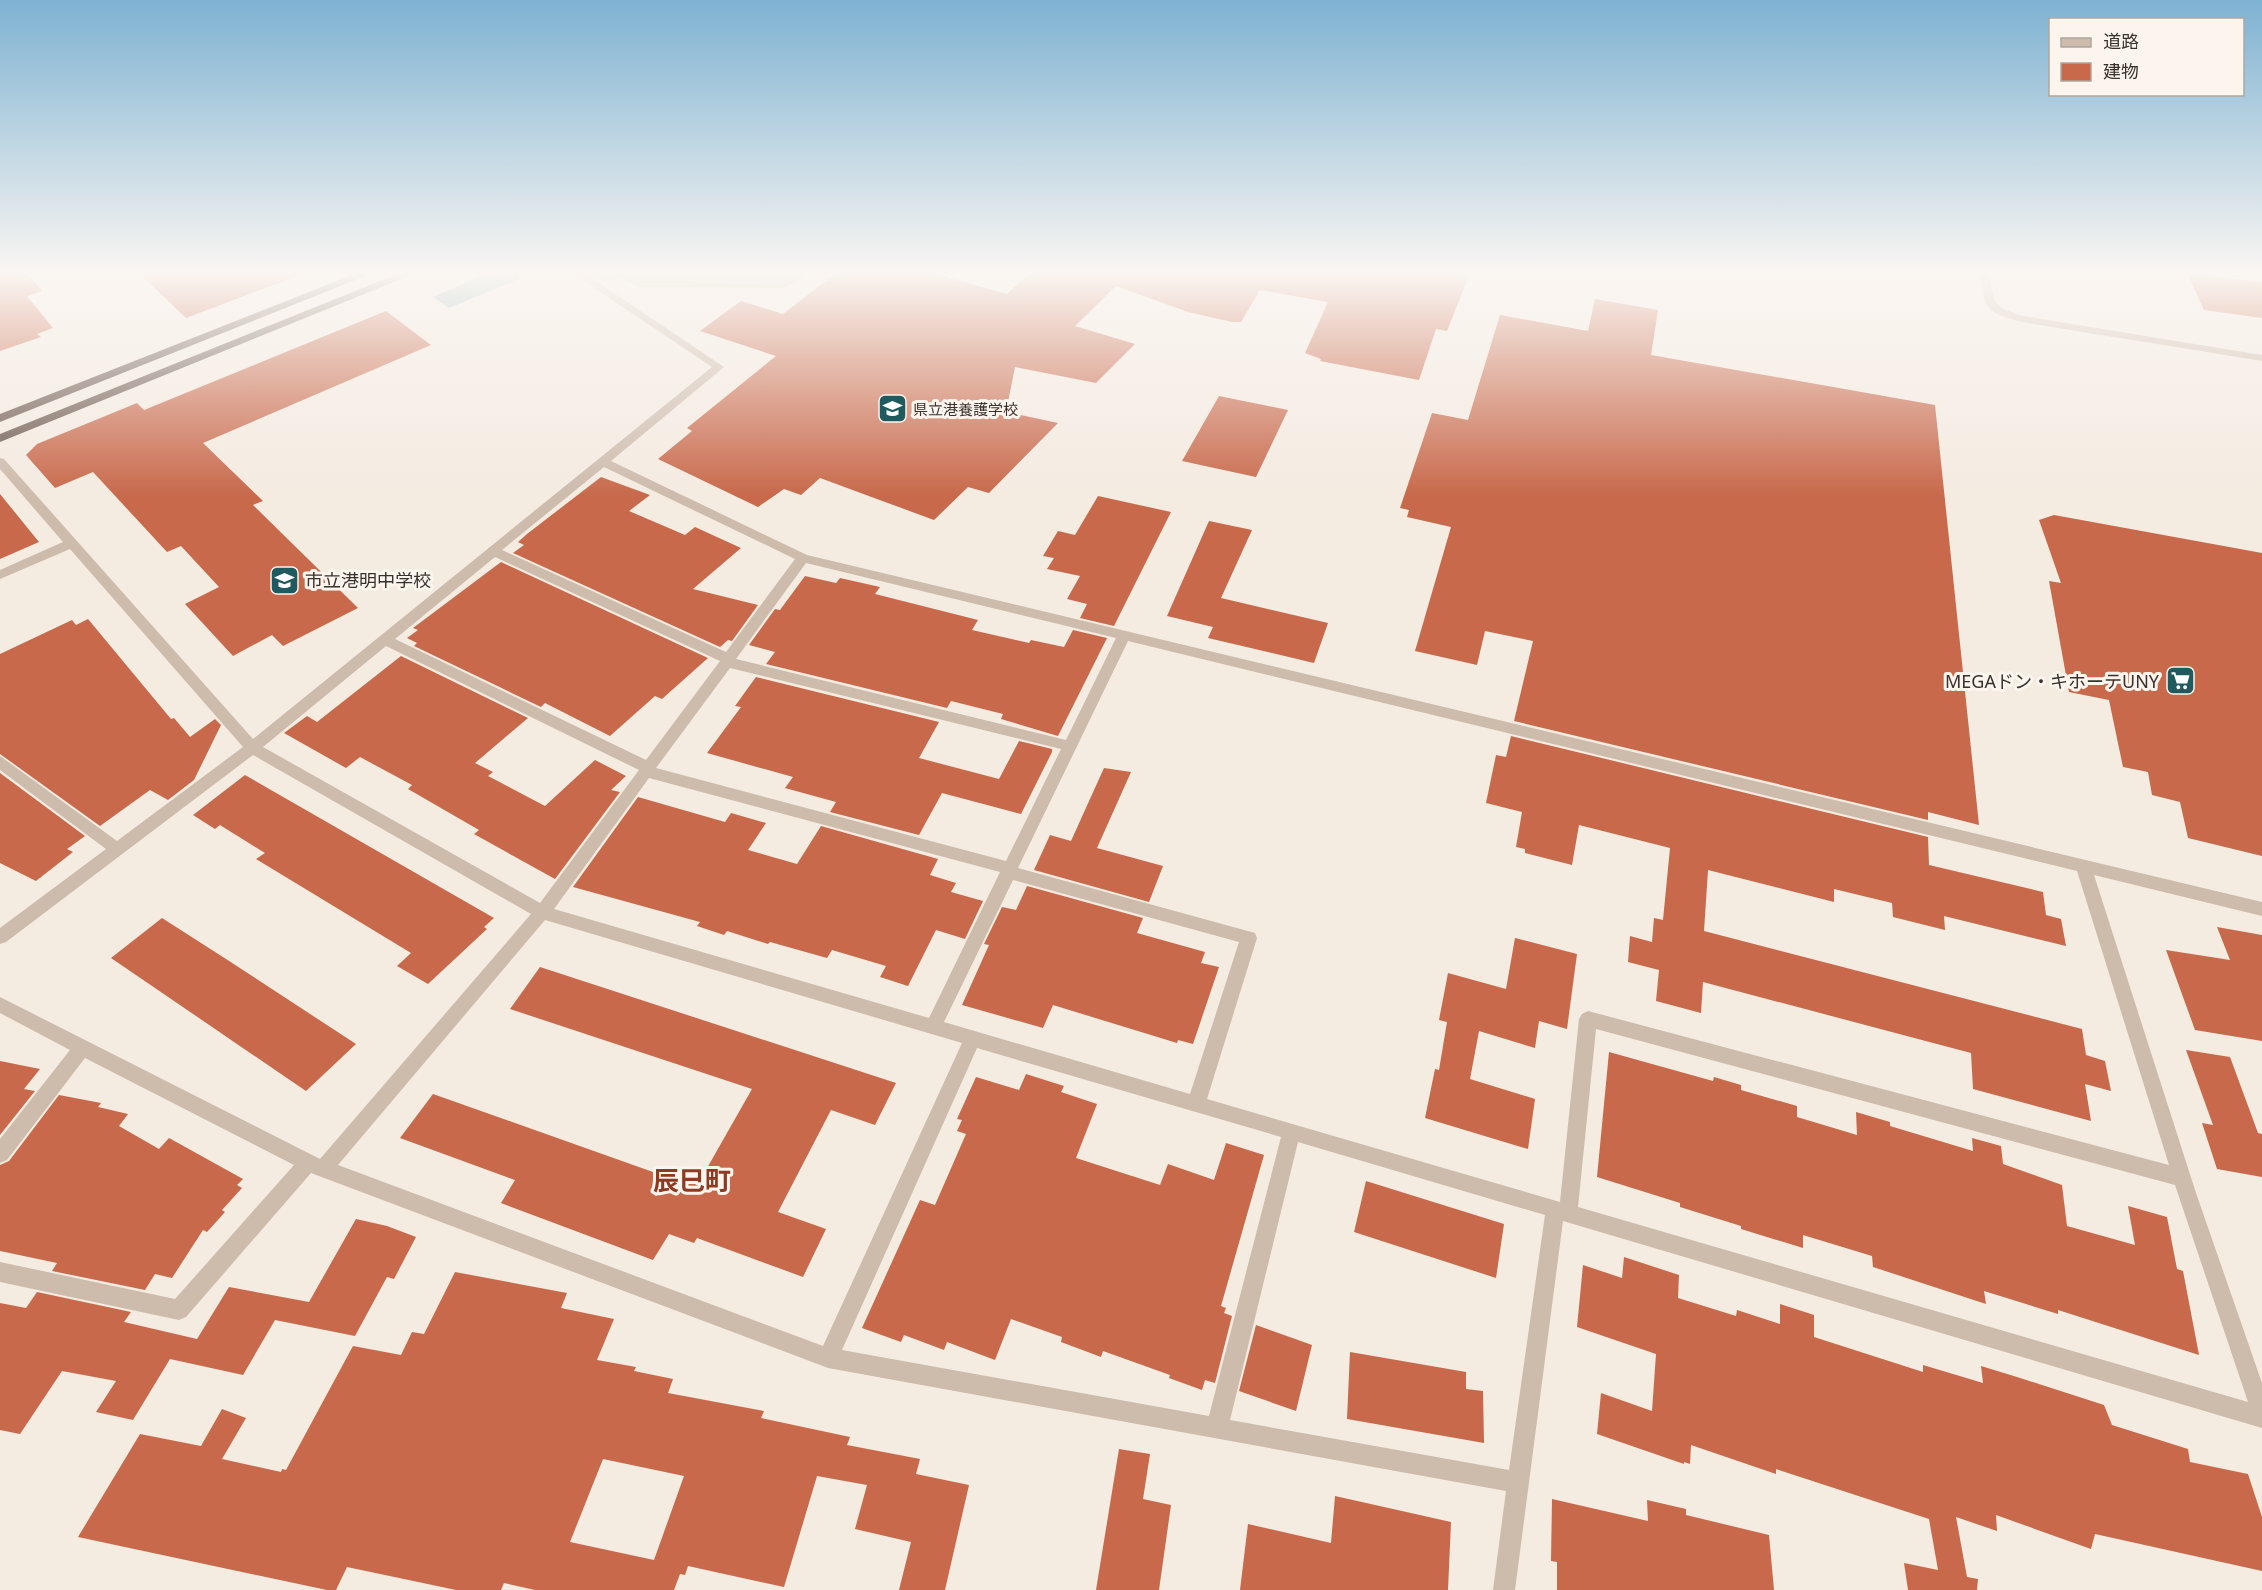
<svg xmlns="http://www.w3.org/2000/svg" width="2262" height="1590" font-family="'Noto Sans','Noto Sans JP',sans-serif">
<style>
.green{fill:#b8c4a0}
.water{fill:#7fb0b2}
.building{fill:#c8694b;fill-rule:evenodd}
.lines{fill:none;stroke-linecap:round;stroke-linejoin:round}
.minor{fill:#cdbbac;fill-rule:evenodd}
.tertiary{fill:#cdbbac;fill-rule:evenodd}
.trunk{fill:#6c584f;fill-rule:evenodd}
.labels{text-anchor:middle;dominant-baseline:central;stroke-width:6;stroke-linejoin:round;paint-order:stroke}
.far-poi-label{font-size:15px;fill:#3b302b;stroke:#fbf5ee;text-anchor:start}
.poi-label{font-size:18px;fill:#3b302b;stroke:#fbf5ee;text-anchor:start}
.near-quarter-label{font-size:26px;font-weight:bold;fill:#8c3b22;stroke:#fbf5ee}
</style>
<rect width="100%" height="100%" fill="#f4ebe1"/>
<path class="green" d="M 589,273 L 809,273 L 795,283 L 783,288 L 638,287 L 620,277 L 602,282 Z"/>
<path class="water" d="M 488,273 L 514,273 L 521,278 L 449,308 L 433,297 Z"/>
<path class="building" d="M 0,273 L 27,273 L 42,291 L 27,296 L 53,328 L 37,334 L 41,337 L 0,351 Z
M 139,273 L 297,273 L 297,276 L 186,318 Z
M 836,273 L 932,273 L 1007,294 L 1030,273 L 1470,273 L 1447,331 L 1436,329 L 1419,380 L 1320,361 L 1321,359 L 1305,353 L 1328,302 L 1260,290 L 1241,322 L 1232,322 L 1188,312 L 1116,286 L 1075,326 L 1135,344 L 1096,383 L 1015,367 L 1006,412 L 1058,423 L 989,493 L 968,487 L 934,520 L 820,478 L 801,495 L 784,489 L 758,507 L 658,459 L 692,431 L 687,428 L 776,356 L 700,331 L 741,301 L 783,314 Z
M 2187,273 L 2262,282 L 2262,318 L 2204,310 Z
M 1595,299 L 1658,310 L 1651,355 L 1935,405 L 1979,825 L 1928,812 L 1928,820 L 1514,721 L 1533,641 L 1485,631 L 1477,665 L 1415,651 L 1451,527 L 1407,517 L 1409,510 L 1400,508 L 1432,413 L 1468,420 L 1500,315 L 1588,331 Z
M 386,311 L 431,345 L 203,443 L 263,501 L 253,505 L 358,608 L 283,646 L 272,635 L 233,656 L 185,604 L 219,587 L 181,546 L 167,552 L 93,472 L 55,488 L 26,455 L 37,444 L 137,403 L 144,410 Z
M 1219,396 L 1288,410 L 1256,477 L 1182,461 Z
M 601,477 L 650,495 L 629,511 L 685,535 L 695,527 L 741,548 L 693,589 L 758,605 L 732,641 L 728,640 L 720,647 L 513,553 L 524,545 L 518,542 L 527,534 Z
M 0,494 L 39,542 L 0,559 Z
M 1098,496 L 1171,512 L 1114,626 L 1080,618 L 1087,604 L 1067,599 L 1080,576 L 1047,569 L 1054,558 L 1043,556 L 1058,531 L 1075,535 Z
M 2054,515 L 2262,553 L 2262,856 L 2188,838 L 2180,802 L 2152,795 L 2148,772 L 2123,767 L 2109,700 L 2069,692 L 2049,581 L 2061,583 L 2039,520 Z
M 1209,521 L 1252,530 L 1221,598 L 1328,623 L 1314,663 L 1208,638 L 1213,627 L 1167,616 Z
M 501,562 L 708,658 L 662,699 L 655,696 L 610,736 L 545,703 L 541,707 L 414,646 L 417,643 L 407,638 L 418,630 L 413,628 Z
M 805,576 L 836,583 L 840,578 L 880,587 L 875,594 L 978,620 L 972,630 L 1029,643 L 1031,640 L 1064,647 L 1073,630 L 1107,638 L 1058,736 L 1001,719 L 1003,714 L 951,701 L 947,708 L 766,664 L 775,652 L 749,645 L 775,609 L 780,610 Z
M 88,619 L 171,719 L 174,718 L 190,737 L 215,719 L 221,725 L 194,780 L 168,800 L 150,790 L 100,826 L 0,754 L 0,654 L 72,620 L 76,625 Z
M 401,656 L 528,718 L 475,763 L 493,772 L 488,776 L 545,806 L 595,760 L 626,776 L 611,790 L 620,792 L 555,879 L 474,834 L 479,830 L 408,789 L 412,785 L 360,757 L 346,768 L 284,733 L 307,716 L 317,722 Z
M 756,677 L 939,722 L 919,758 L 999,779 L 1019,741 L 1052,749 L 1052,752 L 1021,814 L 942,793 L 919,835 L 830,812 L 836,802 L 785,788 L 793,777 L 707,753 L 741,707 L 735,706 Z
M 1511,736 L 1928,837 L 1929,865 L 2043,892 L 2046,915 L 2061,919 L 2066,946 L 1944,916 L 1945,930 L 1893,917 L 1892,903 L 1834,889 L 1834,902 L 1708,870 L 1704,931 L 2082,1029 L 2086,1055 L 2105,1061 L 2111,1091 L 2085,1084 L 2091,1121 L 1973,1089 L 1971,1053 L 1703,982 L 1701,1013 L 1656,1001 L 1659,970 L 1628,962 L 1630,936 L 1652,942 L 1654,918 L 1663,920 L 1670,848 L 1579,825 L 1572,865 L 1525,853 L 1525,849 L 1516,847 L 1522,812 L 1486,803 L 1496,755 L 1506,757 Z
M 1104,768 L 1131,772 L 1097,848 L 1163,866 L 1149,902 L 1034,870 L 1050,835 L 1071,841 Z
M 0,773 L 85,836 L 67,849 L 73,852 L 36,881 L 0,863 Z
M 245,775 L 494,918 L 484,927 L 487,929 L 428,984 L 397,966 L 411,953 L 256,859 L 265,853 L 220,825 L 215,829 L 193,815 Z
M 638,797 L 725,822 L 731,813 L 766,823 L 748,850 L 797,864 L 821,826 L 938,859 L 930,875 L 956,883 L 951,892 L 983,901 L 965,939 L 936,930 L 908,986 L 880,977 L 886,966 L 832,950 L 827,958 L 770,942 L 768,944 L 727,931 L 724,935 L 697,926 L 700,922 L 573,887 Z
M 1027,886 L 1143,918 L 1137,933 L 1205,952 L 1201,963 L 1219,967 L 1193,1044 L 1178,1040 L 1177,1043 L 1053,1005 L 1043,1028 L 962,1005 L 989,945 L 984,944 L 1002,907 L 1016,910 Z
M 162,918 L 226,959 L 356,1044 L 306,1091 L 111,958 Z
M 2217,927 L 2262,935 L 2262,1041 L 2195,1030 L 2166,950 L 2230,960 Z
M 1515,938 L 1577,954 L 1567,1029 L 1539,1021 L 1535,1048 L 1479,1031 L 1470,1079 L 1535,1099 L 1528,1149 L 1425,1118 L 1435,1069 L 1439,1070 L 1447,1022 L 1439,1020 L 1448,973 L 1506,989 Z
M 540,967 L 896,1083 L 875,1125 L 831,1110 L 778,1212 L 826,1229 L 803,1277 L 697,1238 L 694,1243 L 669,1234 L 653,1260 L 501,1203 L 515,1180 L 400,1138 L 433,1094 L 667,1177 L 669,1174 L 698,1184 L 752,1089 L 510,1009 Z
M 2186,1050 L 2230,1057 L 2258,1133 L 2262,1134 L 2262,1177 L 2217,1169 L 2202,1123 L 2213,1125 Z
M 1609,1052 L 1713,1081 L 1714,1077 L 1741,1085 L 1741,1090 L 1797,1106 L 1797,1117 L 1857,1135 L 1856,1112 L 1890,1122 L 1890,1126 L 1973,1151 L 1972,1138 L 2001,1146 L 2003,1164 L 2062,1185 L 2067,1226 L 2135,1245 L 2128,1206 L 2167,1217 L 2177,1269 L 2183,1271 L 2199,1355 L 2058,1310 L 2058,1314 L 1984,1291 L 1986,1304 L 1873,1267 L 1872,1256 L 1803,1235 L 1803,1248 L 1741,1229 L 1741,1226 L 1680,1207 L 1680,1203 L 1597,1177 Z
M 0,1061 L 40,1069 L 24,1089 L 35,1091 L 0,1135 Z
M 1026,1074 L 1064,1086 L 1061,1092 L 1097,1104 L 1076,1158 L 1160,1185 L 1168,1164 L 1214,1180 L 1226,1143 L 1264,1155 L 1221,1306 L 1226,1308 L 1224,1313 L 1232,1316 L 1215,1383 L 1205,1380 L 1202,1390 L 1169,1378 L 1170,1375 L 1103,1351 L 1101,1357 L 1061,1342 L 1062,1337 L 1011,1319 L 995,1360 L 947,1342 L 944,1350 L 904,1335 L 901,1342 L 862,1328 L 920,1200 L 935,1205 L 966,1134 L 957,1131 L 962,1120 L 957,1119 L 976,1077 L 1019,1090 Z
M 59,1095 L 101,1103 L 98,1107 L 128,1114 L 119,1126 L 159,1149 L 169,1138 L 243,1179 L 237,1185 L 242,1188 L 222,1210 L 225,1212 L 207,1232 L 203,1230 L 172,1278 L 155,1274 L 145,1290 L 52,1271 L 57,1263 L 0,1251 L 0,1165 L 9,1161 Z
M 1366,1181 L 1504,1224 L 1496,1278 L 1354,1232 Z
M 356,1219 L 387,1226 L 416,1237 L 394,1279 L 387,1277 L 355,1336 L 275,1320 L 243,1375 L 170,1359 L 133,1420 L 96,1412 L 116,1381 L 62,1371 L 20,1434 L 0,1430 L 0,1303 L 26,1308 L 37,1292 L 131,1312 L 124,1322 L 197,1339 L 229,1287 L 309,1302 Z
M 1624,1257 L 1679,1275 L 1678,1298 L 1736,1316 L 1737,1310 L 1780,1324 L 1780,1304 L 1814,1315 L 1814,1337 L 1923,1372 L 1923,1365 L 1983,1383 L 1981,1366 L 2017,1377 L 2104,1405 L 2112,1425 L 2188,1449 L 2190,1462 L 2248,1474 L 2262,1517 L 2262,1571 L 2095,1534 L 2091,1549 L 1996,1515 L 1997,1531 L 1956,1517 L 1967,1577 L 1978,1579 L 1977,1590 L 1908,1590 L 1904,1563 L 1938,1570 L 1929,1519 L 1776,1469 L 1776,1474 L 1691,1445 L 1690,1464 L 1684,1462 L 1684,1464 L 1597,1434 L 1601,1393 L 1652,1411 L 1656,1354 L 1577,1327 L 1583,1265 L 1622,1278 Z
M 455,1272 L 567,1293 L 561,1308 L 614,1319 L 597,1360 L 636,1367 L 634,1371 L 673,1379 L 668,1393 L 764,1411 L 761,1418 L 850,1437 L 847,1445 L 920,1459 L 916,1474 L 969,1485 L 945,1590 L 899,1590 L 911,1542 L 855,1529 L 867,1485 L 817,1476 L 784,1587 L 688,1566 L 685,1575 L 680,1574 L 674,1590 L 535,1590 L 504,1583 L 501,1590 L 456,1590 L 347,1567 L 336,1590 L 327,1590 L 78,1537 L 140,1434 L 201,1446 L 222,1409 L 246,1418 L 222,1459 L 281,1472 L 282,1469 L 286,1470 L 353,1346 L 401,1355 L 412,1332 L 424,1334 ZM 603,1459 L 684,1476 L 654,1560 L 570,1542 Z
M 1256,1325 L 1312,1345 L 1296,1411 L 1239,1391 Z
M 1350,1352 L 1466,1372 L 1466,1389 L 1483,1391 L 1484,1443 L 1347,1419 Z
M 1119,1449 L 1150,1454 L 1143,1499 L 1171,1505 L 1159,1590 L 1096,1590 Z
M 1335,1496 L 1451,1522 L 1448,1590 L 1240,1590 L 1248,1524 L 1331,1543 Z
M 1552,1499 L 1648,1521 L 1647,1500 L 1686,1509 L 1686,1515 L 1769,1535 L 1774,1590 L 1557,1590 L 1557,1562 L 1551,1561 Z"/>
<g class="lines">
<path class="minor" d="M 572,273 L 584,273 L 724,367 L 611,461 L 807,555 L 2262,902 L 2262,916 L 2094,875 L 2196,1193 L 2262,1383 L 2262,1428 L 1563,1221 L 1515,1590 L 1493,1590 L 1506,1491 L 828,1368 L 311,1173 L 186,1317 L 179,1320 L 0,1282 L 0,1262 L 175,1299 L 294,1165 L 85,1058 L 7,1160 L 0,1163 L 0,1139 L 70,1050 L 0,1013 L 0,997 L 320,1159 L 531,914 L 253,755 L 6,942 L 0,944 L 0,928 L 106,849 L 0,770 L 0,756 L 117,841 L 243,747 L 70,549 L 0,579 L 0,570 L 63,542 L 0,469 L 0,458 L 4,459 L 253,739 L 712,367 ZM 604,467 L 795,559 L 726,652 L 502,550 ZM 495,557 L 720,661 L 646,760 L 395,639 ZM 806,563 L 1116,638 L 1066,740 L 736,659 ZM 1128,641 L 2077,871 L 2169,1165 L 1588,1011 L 1582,1014 L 1579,1019 L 1560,1202 L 1207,1099 L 1257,938 L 1255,933 L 1018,868 ZM 386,646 L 639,770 L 540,903 L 263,747 ZM 730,668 L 1061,749 L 1006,861 L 656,768 ZM 649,778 L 1000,872 L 929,1018 L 554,909 ZM 1013,880 L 1239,942 L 1190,1094 L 944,1022 ZM 545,920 L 962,1043 L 823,1346 L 338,1165 ZM 1596,1029 L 2175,1185 L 2248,1402 L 1578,1207 ZM 977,1048 L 1281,1137 L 1209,1416 L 842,1350 ZM 1298,1142 L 1545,1215 L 1509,1470 L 1230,1420 Z"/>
<path class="tertiary" d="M 1979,273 L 1989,273 C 1995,305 1992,306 2023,316 L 2262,355 L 2262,361 L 2022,322 C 1985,312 1986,310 1979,273 Z"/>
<path class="trunk" d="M 357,273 L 373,273 L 0,422 L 0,414 Z
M 400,273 L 416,273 L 0,442 L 0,434 Z"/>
</g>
<linearGradient id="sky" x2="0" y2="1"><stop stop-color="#7eb2d2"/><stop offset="0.55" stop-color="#faf6f2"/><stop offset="1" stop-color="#faf6f2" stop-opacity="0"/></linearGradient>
<rect width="2262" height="496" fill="url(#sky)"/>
<defs>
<symbol id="school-square" viewBox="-11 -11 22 22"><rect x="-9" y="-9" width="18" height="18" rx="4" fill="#1f5a5e" stroke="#fbf5ee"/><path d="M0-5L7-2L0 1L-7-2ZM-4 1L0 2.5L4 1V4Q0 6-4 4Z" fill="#fff"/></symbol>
<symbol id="supermarket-square" viewBox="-11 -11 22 22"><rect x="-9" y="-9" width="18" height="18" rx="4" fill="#1f5a5e" stroke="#fbf5ee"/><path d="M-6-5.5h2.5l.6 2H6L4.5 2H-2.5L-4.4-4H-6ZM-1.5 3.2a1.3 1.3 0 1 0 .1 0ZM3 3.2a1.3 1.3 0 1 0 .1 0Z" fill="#fff"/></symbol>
</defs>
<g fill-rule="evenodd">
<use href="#school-square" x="876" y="392" width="33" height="33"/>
<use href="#school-square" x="268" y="564" width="33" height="33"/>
<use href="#supermarket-square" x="2164" y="664" width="33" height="33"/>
</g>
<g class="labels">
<g class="far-poi-label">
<text x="913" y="409">県立港養護学校</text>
</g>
<g class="poi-label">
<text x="305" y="580">市立港明中学校</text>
<text x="2159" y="681" text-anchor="end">MEGAドン・キホーテUNY</text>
</g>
<g class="near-quarter-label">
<text x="692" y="1180">辰巳町</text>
</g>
</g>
<rect x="2049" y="18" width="195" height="78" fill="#fbf5ee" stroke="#aea6a0" stroke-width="1.5"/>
<rect x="2061" y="38" width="30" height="9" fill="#cdbbac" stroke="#aea6a0" stroke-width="1.5"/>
<text x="2103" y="48" font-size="18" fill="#3b302b">道路</text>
<rect x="2061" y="63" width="30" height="18" fill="#c8694b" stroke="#aea6a0" stroke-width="1.5"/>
<text x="2103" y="78" font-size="18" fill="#3b302b">建物</text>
</svg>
